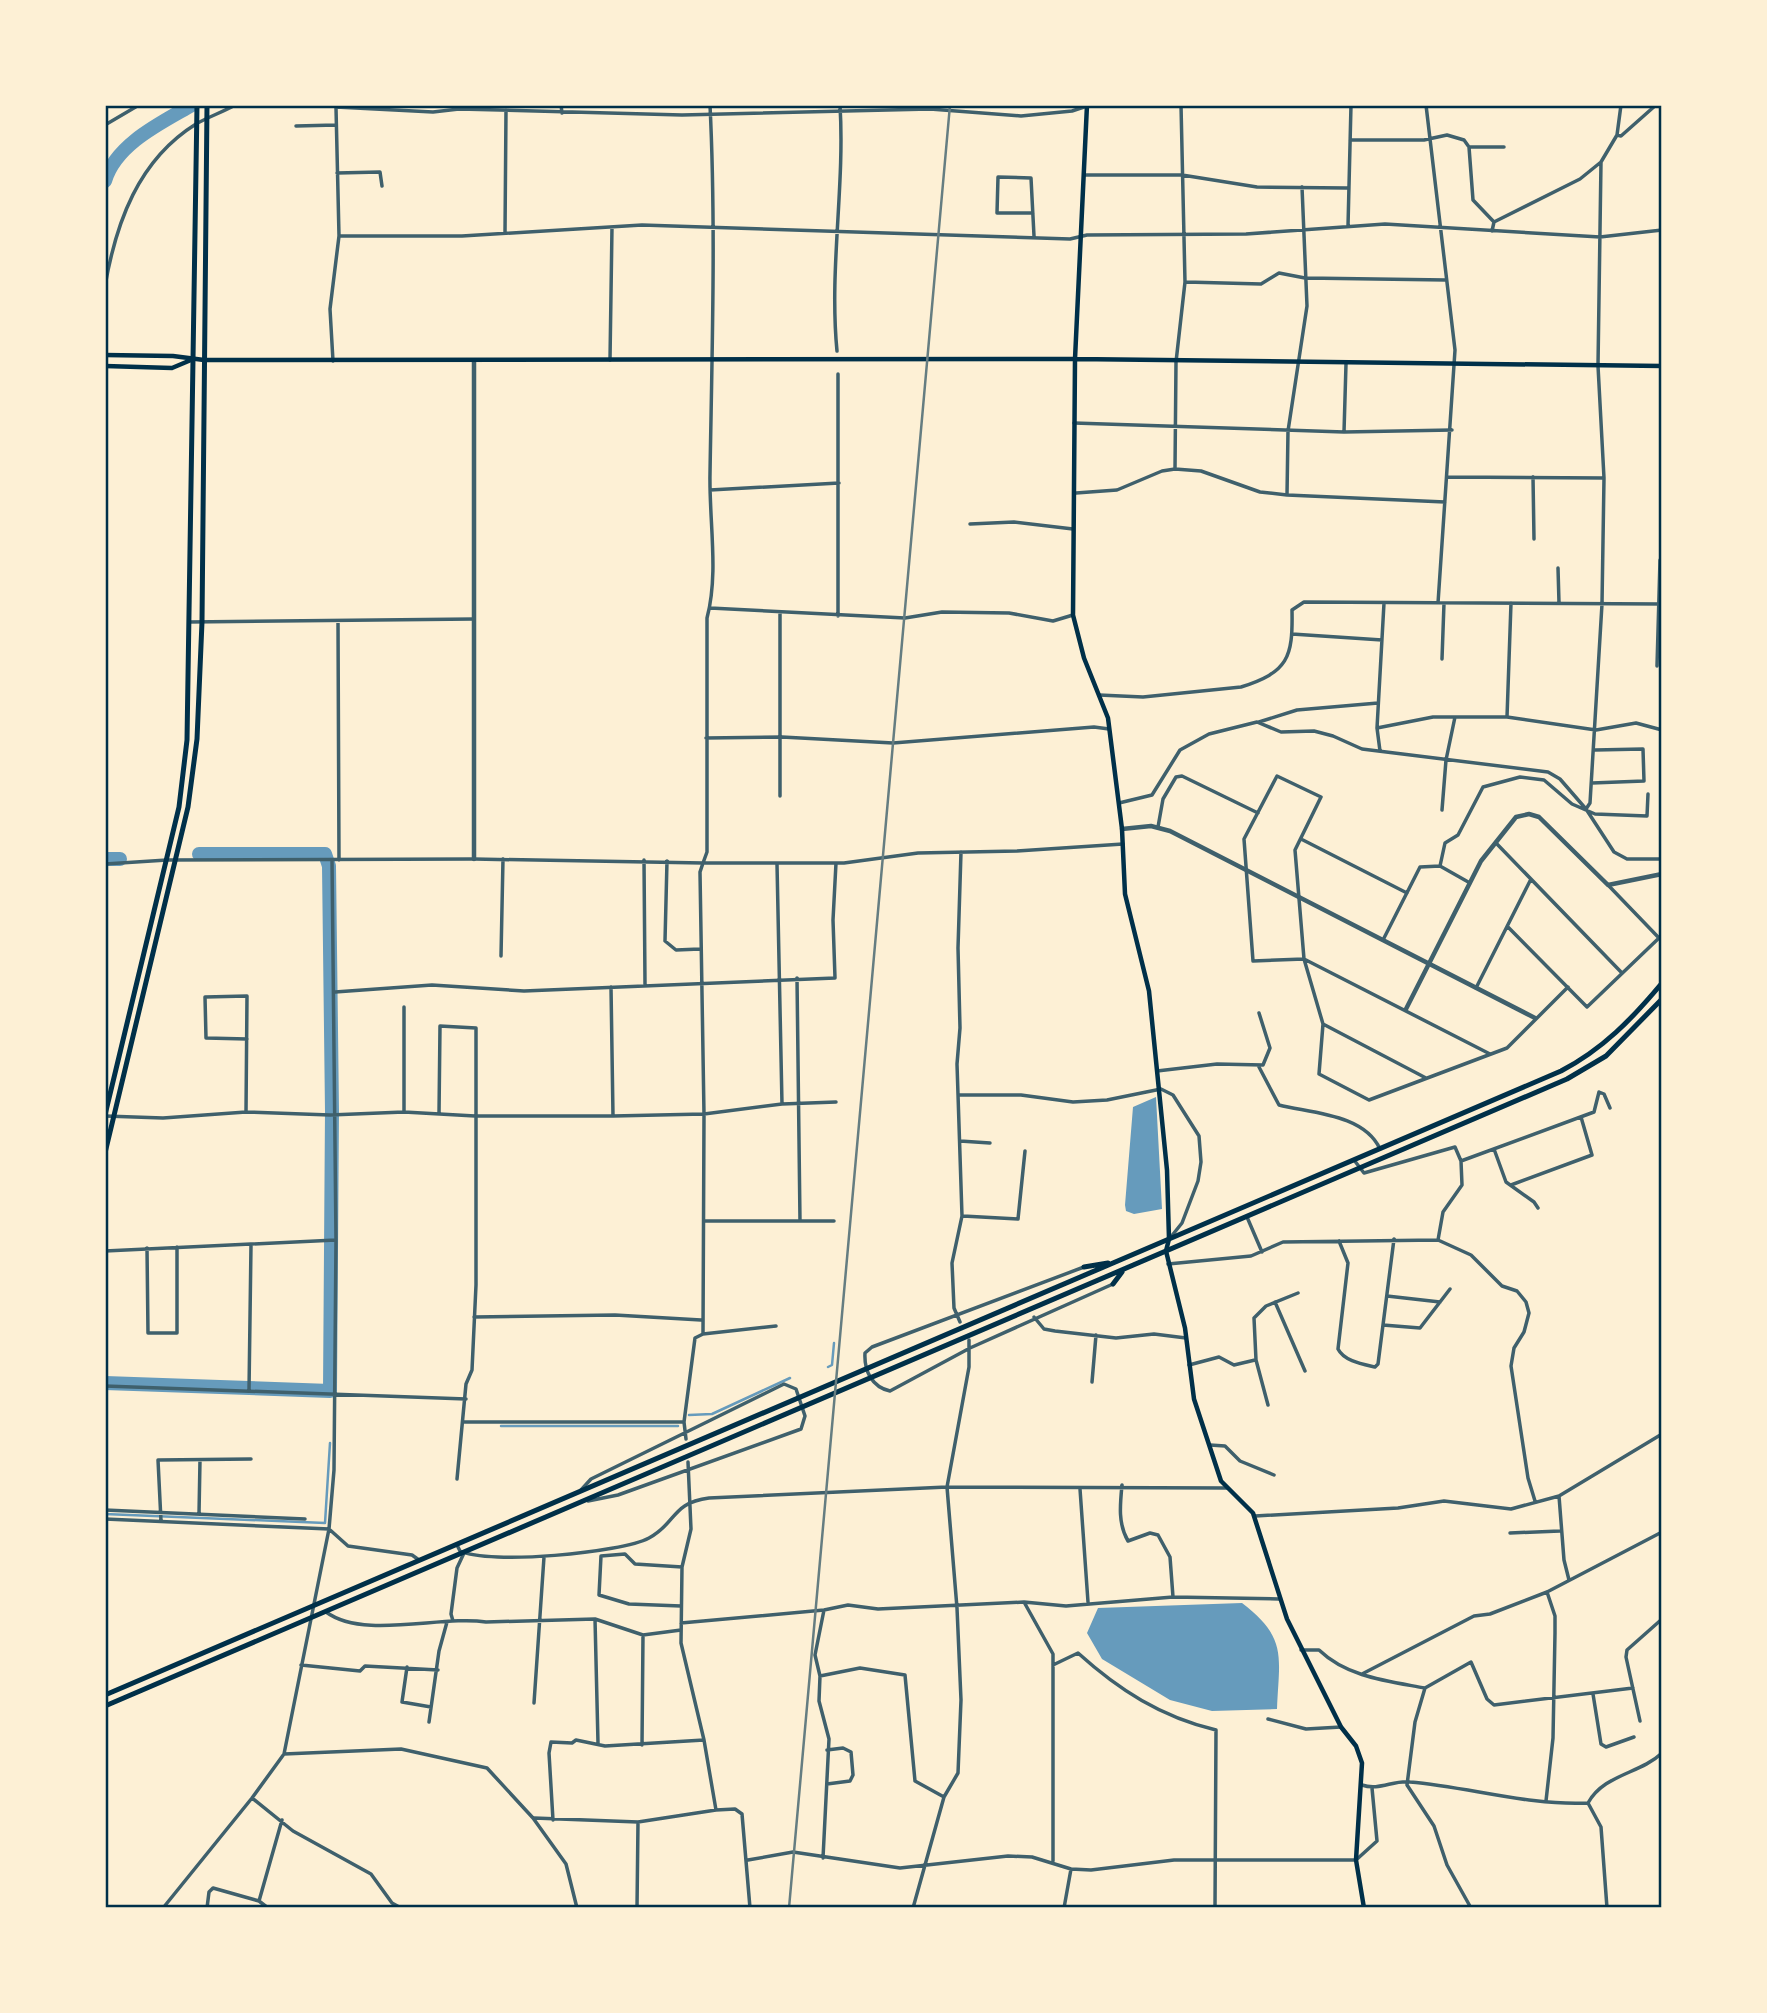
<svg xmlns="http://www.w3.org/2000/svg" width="1767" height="2013" font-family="'Golos Text',sans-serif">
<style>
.water{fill:#669bbc}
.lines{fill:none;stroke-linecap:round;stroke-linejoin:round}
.stream{stroke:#669bbc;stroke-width:2.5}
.river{stroke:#669bbc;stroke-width:14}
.minor{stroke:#3f606c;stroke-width:3.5}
.tertiary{stroke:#3f606c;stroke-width:4.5}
.secondary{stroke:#003049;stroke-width:4.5}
.trunk{stroke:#003049;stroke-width:5}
.rail{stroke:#657d81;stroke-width:2.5}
.neatline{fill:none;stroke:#003049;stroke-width:2.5}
</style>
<rect width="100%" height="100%" fill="#fdf0d5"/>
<path class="water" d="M 1156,1097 L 1162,1209 L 1134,1214 L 1126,1211 L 1125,1205 L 1133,1107 Z
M 1242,1603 C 1288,1638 1279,1657 1277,1709 L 1212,1711 L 1170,1700 L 1102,1659 L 1087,1633 L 1098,1608 Z"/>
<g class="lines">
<path class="stream" d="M 828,1367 L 832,1365 L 834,1343
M 689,1415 L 712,1414 L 790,1378
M 501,1426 L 678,1426
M 105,1514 L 325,1523 L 330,1443"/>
<path class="river" d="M 105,181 C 116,144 161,123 192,105
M 105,859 L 120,859
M 105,1383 L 330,1391 L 332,1111 L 329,866 L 325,854 L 199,854"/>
<path class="minor" d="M 561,105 L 562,113
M 1426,105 L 1455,350 L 1438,603
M 336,107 L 433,112 L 459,109 L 682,115 L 930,109 L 1021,116 L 1072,111 L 1087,106
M 105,125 L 139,105
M 296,126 L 336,125
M 1617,135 L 1621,136 L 1656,105
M 1350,140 L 1424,140 L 1447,135 L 1464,140 L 1469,147 L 1504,147
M 1469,147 L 1473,200 L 1494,222
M 337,173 L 380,172 L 382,186
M 1084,175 L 1182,175 L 1257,187 L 1347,188
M 1033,213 L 997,213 L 998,177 L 1031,178 L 1034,236
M 1348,226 L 1351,105
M 1492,231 L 1494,222 L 1580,179 L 1601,162
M 505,233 L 506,110
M 339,236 L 462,236 L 642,225 L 1070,239 L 1087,235 L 1246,234 L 1385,224 L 1600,237 L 1662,230
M 1186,282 L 1261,284 L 1279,273 L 1305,278 L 1446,280
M 105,286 C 116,223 138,160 196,124 C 208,117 223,112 235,105
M 837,351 C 829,269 845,187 840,105
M 610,360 L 612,227
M 333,361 L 330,309 L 339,236 L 336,108
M 1074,423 L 1344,432 L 1452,430
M 1344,432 L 1346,364
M 1175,469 L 1176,362 L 1185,282 L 1181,105
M 1447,477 L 1604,478
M 1533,477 L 1534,539
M 710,490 L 839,483
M 1076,493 L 1117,490 L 1162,471 L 1175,469 L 1201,471 L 1260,492 L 1287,495 L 1445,502
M 1287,495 L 1288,431 L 1307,306 L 1302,187
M 970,524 L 1014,522 L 1073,529
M 1558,568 L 1559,603
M 710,608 L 905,618 L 942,612 L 1009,613 L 1053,621 L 1073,615
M 838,616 L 838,374
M 338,621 L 339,860
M 189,622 L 474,619
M 1292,634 L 1382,640
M 1442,659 L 1444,603
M 1657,666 L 1660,560
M 1099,695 L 1143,697 L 1241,687 C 1288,672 1293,658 1292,610 L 1304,602 L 1662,604
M 1507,717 L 1511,603
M 1259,722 L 1297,710 L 1378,703
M 1377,728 L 1433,717 L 1507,717 L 1596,730 L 1636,723 L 1662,730
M 706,738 L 782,737 L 893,743 L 1094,727 L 1109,729
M 1380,751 L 1377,728 L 1384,603
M 1592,783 L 1644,781 L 1643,749 L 1595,750
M 780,796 L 780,613
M 1119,803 L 1152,795 L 1180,750 L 1209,734 L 1257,722 L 1281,732 L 1314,731 L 1333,736 L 1362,749 L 1548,772 L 1560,779 L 1586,809 L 1614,852 L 1627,859 L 1662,859
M 1586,809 L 1590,803 L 1602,604 L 1604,478 L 1598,366 L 1601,162 L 1617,135 L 1621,105
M 1442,810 L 1446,760 L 1455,717
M 1158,827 L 1163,799 L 1176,777 L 1182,776 L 1258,813
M 1301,839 L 1407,893
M 1496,843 L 1622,973
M 644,860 L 645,984
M 667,861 L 665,941 L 676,950 L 700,949
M 105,864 L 167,860 L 474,859 L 703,863 L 707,852 L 707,618 C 719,573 709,521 710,474 C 712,351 716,228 710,105
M 777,864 L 782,1104
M 1440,866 L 1445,843 L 1458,835 L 1483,787 L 1520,777 L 1544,780 L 1572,804 L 1595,814 L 1647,816 L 1648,794
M 1508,927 L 1587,1007 L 1659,938 L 1608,885
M 1383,940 L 1420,867 L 1440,866 L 1470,883
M 501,956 L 503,859
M 797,978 L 800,1221
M 611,987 L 613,1116
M 1476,988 L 1531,879
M 335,992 L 432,985 L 524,991 L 835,978 L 833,920 L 836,863
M 404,1007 L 404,1112
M 1323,1024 L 1426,1078
M 1490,1054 L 1304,959 L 1253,961 L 1244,839 L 1277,776 L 1321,797 L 1295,850 L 1304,959 L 1323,1024 L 1319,1074 L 1369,1100 L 1507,1048 L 1568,987
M 1259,1067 L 1279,1105 C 1311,1113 1364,1114 1380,1149
M 1157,1071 L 1217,1064 L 1263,1065 L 1270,1048 L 1259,1013
M 958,1095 L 1021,1095 L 1073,1102 L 1107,1100 L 1161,1089 L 1173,1095 L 1199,1136 L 1201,1162 L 1198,1181 L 1182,1223 L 1170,1238
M 246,1112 L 247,996 L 205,997 L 206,1038 L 247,1039
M 439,1114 L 440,1026 L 476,1028 L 476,1285 L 472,1370 L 466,1384 L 457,1479
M 105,1116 L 163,1118 L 246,1112 L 330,1115 L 404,1112 L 475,1116 L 613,1116 L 704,1114 L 782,1104 L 836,1102
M 960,1141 L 990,1143
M 1494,1149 L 1506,1182 L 1534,1202 L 1538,1208
M 1354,1160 L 1364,1173 L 1455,1147 L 1461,1161 L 1594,1112 L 1599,1092 L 1604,1094 L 1610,1108
M 1511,1185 L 1592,1155 L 1581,1117
M 963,1216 L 1018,1219 L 1025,1151
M 1247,1217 L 1262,1252
M 704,1221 L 834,1221
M 1438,1240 L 1443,1212 L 1462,1185 L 1461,1161
M 1339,1241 L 1348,1263 L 1338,1349 C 1344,1361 1362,1364 1375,1367 L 1378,1364 L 1394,1239
M 147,1248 L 148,1333 L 177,1333 L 177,1247
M 105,1251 L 336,1240
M 1168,1264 L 1251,1256 L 1283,1242 L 1438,1240 L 1471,1255 L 1502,1286 L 1517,1291 L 1526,1302 L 1529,1313 L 1524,1332 L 1514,1348 L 1511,1366 L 1528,1478 L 1535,1501
M 1084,1267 L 872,1347 L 865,1353 C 864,1371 872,1387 890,1391 L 970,1348 L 1113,1284
M 1387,1296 L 1440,1302
M 1275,1302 L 1305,1371
M 474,1317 L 615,1315 L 701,1320
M 1034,1317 L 1044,1329 L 1055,1331 L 1116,1338 L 1154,1334 L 1186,1338
M 960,1322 L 954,1308 L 952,1263 L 962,1216 L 957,1064 L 960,1028 L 958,948 L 961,852
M 1383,1325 L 1420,1328 L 1450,1289
M 703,1334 L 704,1114 L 700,872 L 703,863 L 844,863 L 918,853 L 1017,851 L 1123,844
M 1189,1365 L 1219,1357 L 1234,1365 L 1255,1360
M 1092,1382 L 1096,1335
M 105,1386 L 466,1399
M 249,1391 L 251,1245
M 1268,1405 L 1256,1360 L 1254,1318 L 1266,1306 L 1298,1293
M 464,1422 L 684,1422
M 686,1439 L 684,1422 L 695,1338 L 703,1334 L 776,1326
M 1210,1445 L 1225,1446 L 1240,1461 L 1274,1475
M 688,1462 L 691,1529 L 682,1567 L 681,1643 L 704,1740 L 716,1810 L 735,1809 L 742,1814 L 750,1908
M 1122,1485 C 1120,1505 1118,1524 1128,1541 L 1150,1533 L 1158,1535 L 1170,1557 L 1173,1597
M 1080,1489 L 1088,1602
M 581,1490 L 591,1479 L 784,1384 L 796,1389 L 805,1416 L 801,1429 L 618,1495 L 588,1501
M 1559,1496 L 1564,1560 L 1569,1580
M 105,1510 L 305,1519
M 199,1514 L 200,1460
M 1255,1516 L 1398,1508 L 1444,1501 L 1511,1509 L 1559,1496 L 1662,1434
M 105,1519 L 329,1529 L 348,1546 L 412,1555 L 419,1560
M 161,1521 L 158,1460 L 251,1459
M 1510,1533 L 1560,1531
M 457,1545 L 460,1551 C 489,1565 621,1553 649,1538 C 677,1523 671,1503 709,1498 L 947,1487 L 1227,1488
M 1024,1602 L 1053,1654 L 1053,1861
M 681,1606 L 629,1604 L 599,1595 L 601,1556 L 625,1554 L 635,1564 L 682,1567
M 326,1612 C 364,1640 441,1615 486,1622 L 595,1619 L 643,1635 L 681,1630
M 595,1619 L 598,1743
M 453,1621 L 451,1614 L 457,1568 L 464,1553
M 681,1623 L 824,1610 L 848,1605 L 878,1609 L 1024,1602 L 1066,1606 L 1173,1597 L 1279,1599
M 1301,1650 L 1319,1650 C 1347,1677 1387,1681 1425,1688
M 301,1665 L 360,1671 L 365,1666 L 438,1670
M 1053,1665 L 1078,1653 C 1119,1690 1161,1717 1216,1730 L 1215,1908
M 407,1667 L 402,1702 L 431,1707
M 1362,1674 L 1474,1616 L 1490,1614 L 1547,1592 L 1662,1532
M 820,1676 L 860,1668 L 905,1675 L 915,1781 L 944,1797
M 1593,1694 L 1601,1744 L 1606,1747 L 1634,1737
M 534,1703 L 544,1557
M 1268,1719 L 1306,1729 L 1341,1727
M 1640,1721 L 1626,1657 L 1627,1650 L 1662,1619
M 429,1722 L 439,1651 L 447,1622
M 642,1745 L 643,1635
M 284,1754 L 401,1749 L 487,1768 L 533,1818 L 566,1864 L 577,1908
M 827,1784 L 850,1781 L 853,1775 L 851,1752 L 843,1748 L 827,1750
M 1362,1785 C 1379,1791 1393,1780 1410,1782 C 1469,1787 1529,1806 1588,1803
M 252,1798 L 293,1831 L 371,1874 L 392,1903 L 401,1908
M 1546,1801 L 1553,1738 L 1555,1633 L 1555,1616 L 1547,1592
M 1588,1803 L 1601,1827 L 1607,1908
M 1588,1803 C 1604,1774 1640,1774 1662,1753
M 534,1818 L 638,1822 L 716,1810
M 553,1820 L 549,1753 L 551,1742 L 572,1743 L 576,1740 L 605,1746 L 704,1740
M 823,1858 L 829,1739 L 819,1701 L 820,1676 L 815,1655 L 824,1610
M 748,1860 L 793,1852 L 900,1868 L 1008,1856 L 1032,1857 L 1071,1869 L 1091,1870 L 1174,1860 L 1356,1860 L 1377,1841 L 1372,1788
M 163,1908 L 252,1798 L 284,1754 L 329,1529 L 334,1470 L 336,1240 L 332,860
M 207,1908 L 209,1892 L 213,1888 L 259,1901
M 268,1908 L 259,1901 L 282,1820
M 637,1908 L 638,1822
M 913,1908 L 944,1797 L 958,1773 L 961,1700 L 957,1608 L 947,1487 L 969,1367 L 969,1340
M 1064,1908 L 1071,1869
M 1471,1908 L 1447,1865 L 1434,1826 L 1407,1785 L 1415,1722 L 1425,1688 L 1471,1662 L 1487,1699 L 1494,1705 L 1633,1688"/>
<path class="tertiary" d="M 474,361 L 474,859
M 1122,829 L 1151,826 L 1170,831 L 1535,1018
M 1406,1009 L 1481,861 L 1516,817 L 1529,814 L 1539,817 L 1608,885 L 1662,874"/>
<path class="secondary" d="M 1087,105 L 1075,359 L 1073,615 L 1084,658 L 1108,718 L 1122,829 L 1125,894 L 1149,991 L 1167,1170 L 1169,1239 L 1166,1251 L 1185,1328 L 1194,1399 L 1221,1481 L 1253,1513 L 1287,1619 L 1341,1727 L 1356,1746 L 1362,1763 L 1356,1860 L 1364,1908
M 105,355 L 173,356 L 204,360 L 1075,359 L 1662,366
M 105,366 L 172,368 L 191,360"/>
<path class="trunk" d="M 105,1115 L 179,807 L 187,740 L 197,105
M 105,1153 L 188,807 L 197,739 L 202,622 L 207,105
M 1084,1267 L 1108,1263
M 1113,1284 L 1122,1272
M 105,1695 L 1561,1071 C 1603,1049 1632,1019 1662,983
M 105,1706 L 1567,1079 L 1606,1056 L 1662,999"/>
<path class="rail" d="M 789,1908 L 950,105"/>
</g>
<rect width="1767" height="2013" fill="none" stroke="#fdf0d5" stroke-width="214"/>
<rect x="107" y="107" width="1553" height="1799" class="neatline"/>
</svg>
